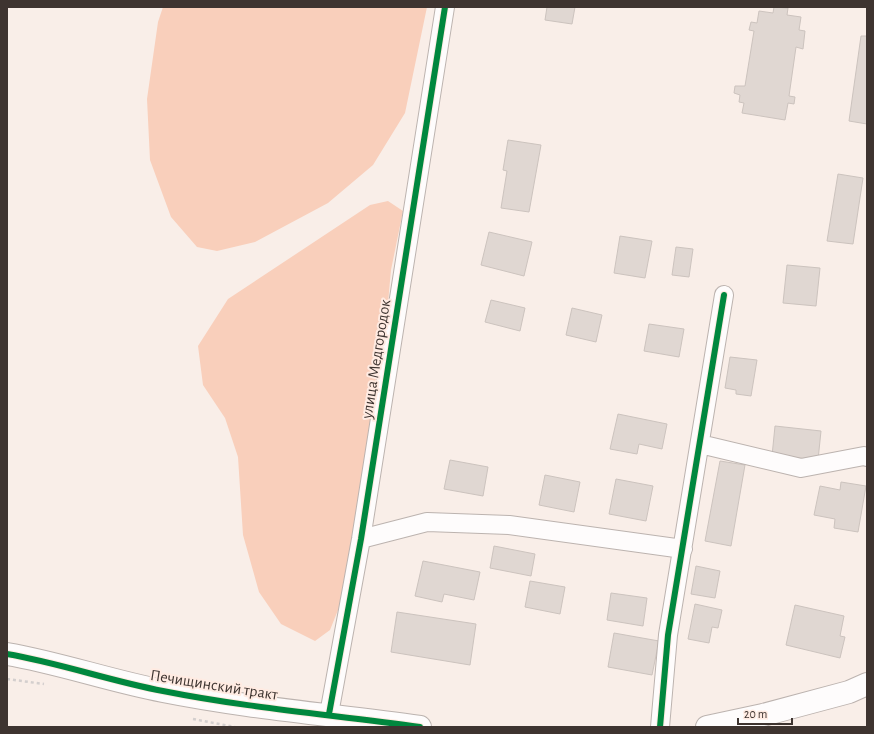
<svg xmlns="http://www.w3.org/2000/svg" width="874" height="734" font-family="'Alegreya Sans',sans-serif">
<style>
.green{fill:#f9cfbb}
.building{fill:#e0d7d2;stroke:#ccc3be}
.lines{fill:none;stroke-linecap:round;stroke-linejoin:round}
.minor-casing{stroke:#bcb3af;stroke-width:20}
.tertiary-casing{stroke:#bcb3af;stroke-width:24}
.path{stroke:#d4cfce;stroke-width:2.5;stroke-dasharray:3 3;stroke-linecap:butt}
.minor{stroke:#fefcfc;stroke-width:18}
.tertiary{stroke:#fefcfc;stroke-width:22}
.cycleway-casing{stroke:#ffebe2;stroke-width:8}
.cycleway{stroke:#00873e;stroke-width:6}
.labels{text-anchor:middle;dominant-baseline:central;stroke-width:4;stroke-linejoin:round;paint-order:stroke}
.street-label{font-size:16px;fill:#3e3430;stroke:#ffebe2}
</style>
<rect width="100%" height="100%" fill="#f9eee8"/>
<path class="green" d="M 163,7 L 427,7 L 405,113 L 373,165 L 328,203 L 255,242 L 217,251 L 197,247 L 171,217 L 150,160 L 147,99 L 158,22 Z
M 388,201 L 403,211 L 391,270 L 379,401 L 344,595 L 330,630 L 315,641 L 281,624 L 259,592 L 243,535 L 238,457 L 225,418 L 203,385 L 198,346 L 228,299 L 370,205 Z"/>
<path class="building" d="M 547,7 L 575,7 L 572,24 L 545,20 Z
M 774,7 L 788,8 L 787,15 L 801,17 L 799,30 L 805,31 L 803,49 L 796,47 L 789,96 L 795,97 L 794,104 L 788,103 L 785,120 L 742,113 L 744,103 L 739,102 L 740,95 L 734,93 L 735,86 L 745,86 L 754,31 L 749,30 L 751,22 L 757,23 L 759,11 L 773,13 Z
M 861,36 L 867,36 L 867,124 L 849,121 Z
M 508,140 L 541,145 L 529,212 L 501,208 L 507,171 L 503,170 Z
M 838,174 L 863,178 L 853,244 L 827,241 Z
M 489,232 L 532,242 L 524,276 L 481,265 Z
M 620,236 L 652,241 L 645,278 L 614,273 Z
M 676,247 L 693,249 L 689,277 L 672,275 Z
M 787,265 L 820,268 L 816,306 L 783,303 Z
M 491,300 L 525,308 L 520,331 L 485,322 Z
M 572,308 L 602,315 L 596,342 L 566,335 Z
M 649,324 L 684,329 L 679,357 L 644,351 Z
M 730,357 L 757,360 L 751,396 L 736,394 L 736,390 L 725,388 Z
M 618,414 L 667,424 L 662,449 L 639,444 L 637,454 L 610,449 Z
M 775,426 L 821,431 L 818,460 L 772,456 Z
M 450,460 L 488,467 L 483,496 L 444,489 Z
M 720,461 L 745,465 L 731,546 L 705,541 Z
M 545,475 L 580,482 L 574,512 L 539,505 Z
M 616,479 L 653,486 L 646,521 L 609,514 Z
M 841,482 L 866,486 L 858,532 L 834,528 L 835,519 L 814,515 L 820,486 L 840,490 Z
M 494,546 L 535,554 L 531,576 L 490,568 Z
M 423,561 L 480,572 L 474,600 L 444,594 L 442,602 L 415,596 Z
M 696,566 L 720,571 L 715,598 L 691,594 Z
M 530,581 L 565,587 L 560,614 L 525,607 Z
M 611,593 L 647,598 L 643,626 L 607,620 Z
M 695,604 L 722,610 L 718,628 L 712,627 L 709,643 L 688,639 Z
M 795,605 L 844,616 L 840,636 L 845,637 L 840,658 L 786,645 Z
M 397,612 L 476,624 L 470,665 L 391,652 Z
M 614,633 L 659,641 L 652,675 L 608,667 Z"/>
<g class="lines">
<defs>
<path id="minor" d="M 700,444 L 801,468 L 864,456 L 867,457
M 361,539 L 427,522 L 509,525 L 683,549
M 329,714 L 361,539 L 445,7
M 660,727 L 668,635 L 724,295"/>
<path id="tertiary" d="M 7,654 C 60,663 110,681 163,691 C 248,708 335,715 420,727
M 707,727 L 763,715 L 849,692 L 867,684"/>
</defs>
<use href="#minor" class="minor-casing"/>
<use href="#tertiary" class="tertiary-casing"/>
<path class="path" d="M 7,679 L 44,684
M 193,719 L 235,727"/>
<use href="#minor" class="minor"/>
<use href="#tertiary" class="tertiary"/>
<defs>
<path id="cycleway" d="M 7,654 C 60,663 110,681 163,691 C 248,708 335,715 420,727
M 329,714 L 361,539 L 445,7
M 660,727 L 668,635 L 724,295"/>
</defs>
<use href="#cycleway" class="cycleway-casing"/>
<use href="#cycleway" class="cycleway"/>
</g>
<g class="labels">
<g class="street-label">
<text transform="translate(376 359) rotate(-81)">улица Медгородок</text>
<text transform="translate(214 685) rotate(9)">Печищинский тракт</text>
</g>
</g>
<rect width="874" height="734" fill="none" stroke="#3e3430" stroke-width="16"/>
<path d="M738 718v6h54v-6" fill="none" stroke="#3e3430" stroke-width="2"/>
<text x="744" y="718" font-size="12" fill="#3e3430" stroke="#ffebe2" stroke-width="3" paint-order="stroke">20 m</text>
</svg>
